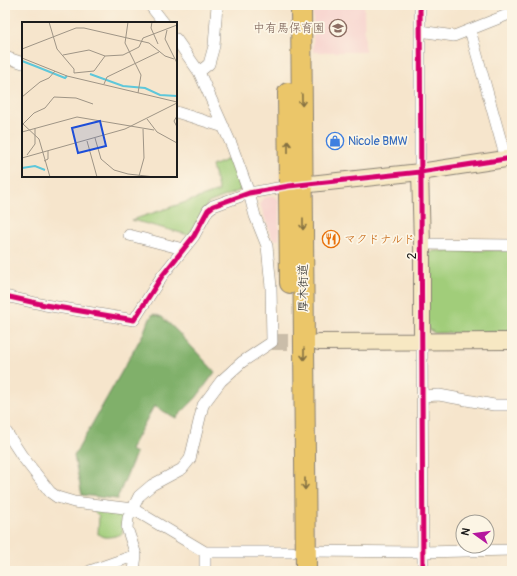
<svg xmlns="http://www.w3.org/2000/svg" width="517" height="576" font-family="Pangolin,'Klee One',sans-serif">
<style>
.built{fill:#f7d0cc}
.green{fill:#a1cd7a;stroke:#5e744b}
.forest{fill:#80b06a;stroke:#4e6643}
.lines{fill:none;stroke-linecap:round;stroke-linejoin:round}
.secondary-tunnel{stroke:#cabda9;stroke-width:16;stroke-dasharray:16 8;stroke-linecap:butt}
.street-casing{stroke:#898074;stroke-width:12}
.secondary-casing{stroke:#898074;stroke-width:18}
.highway-casing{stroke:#898074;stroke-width:22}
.street{stroke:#fff;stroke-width:11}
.secondary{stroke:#f7e8c3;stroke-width:16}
.highway{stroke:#ebc669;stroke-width:20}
.cycleway-casing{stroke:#fcf5e5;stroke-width:8}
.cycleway{stroke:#d6006c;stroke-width:5}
.oneway{stroke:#847142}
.labels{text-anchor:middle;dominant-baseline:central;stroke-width:3.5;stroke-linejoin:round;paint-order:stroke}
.education-label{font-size:12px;fill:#785e54;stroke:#fcf5e5;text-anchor:end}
.shop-label{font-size:12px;fill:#366cbe;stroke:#fcf5e5;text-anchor:start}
.food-label{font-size:12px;fill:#c56008;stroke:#fcf5e5;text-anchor:start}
.street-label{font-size:12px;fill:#1c1c1c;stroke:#fcf5e5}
.inset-river{fill:none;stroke:#5ec7da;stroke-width:2}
.inset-road{fill:none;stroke:#9f9586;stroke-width:1}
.view{fill:#1d4ed8;fill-opacity:0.15;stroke:#1d4ed8;stroke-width:2}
.inset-edge{fill:none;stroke:#1c1c1c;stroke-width:2}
</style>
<rect width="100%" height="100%" fill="#fcf5e5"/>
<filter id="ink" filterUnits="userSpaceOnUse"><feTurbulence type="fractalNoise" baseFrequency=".025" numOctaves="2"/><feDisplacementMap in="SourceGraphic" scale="8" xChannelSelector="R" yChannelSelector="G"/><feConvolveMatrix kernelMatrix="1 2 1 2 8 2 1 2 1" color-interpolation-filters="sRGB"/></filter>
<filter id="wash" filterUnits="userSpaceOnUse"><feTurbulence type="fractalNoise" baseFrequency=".012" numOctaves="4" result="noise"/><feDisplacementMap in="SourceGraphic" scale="16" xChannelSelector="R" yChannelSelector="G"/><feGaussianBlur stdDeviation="0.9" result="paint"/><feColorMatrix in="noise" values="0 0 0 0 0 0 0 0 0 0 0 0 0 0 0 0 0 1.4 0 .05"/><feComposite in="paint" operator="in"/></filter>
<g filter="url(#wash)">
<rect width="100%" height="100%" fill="#f6e5cc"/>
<path class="built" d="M 313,5 L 364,5 L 365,52 L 313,52 Z
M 273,196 L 279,200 L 279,240 L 272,239 L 260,204 L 263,198 Z"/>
<path class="green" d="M 231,158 L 241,190 L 208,203 L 189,235 L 132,220 L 219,191 L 212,166 Z
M 512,250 L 512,332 L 434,333 L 427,327 L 427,256 L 432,251 Z
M 94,508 L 120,511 L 124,518 L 122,534 C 114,536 105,540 98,534 L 99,516 L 94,511 Z"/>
<path class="forest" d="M 153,314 L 162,317 L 179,333 L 215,372 L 196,398 L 176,418 L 154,406 L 130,450 L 136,453 L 117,499 L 82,495 L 74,456 L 143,334 L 147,324 Z"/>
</g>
<g filter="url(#ink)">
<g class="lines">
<path class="secondary-tunnel" d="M 272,342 L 316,342"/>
<defs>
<path id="street" d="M 150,5 L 164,23
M 420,5 L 420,172
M 470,30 L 506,159
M 420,31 L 454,36 L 512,13
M 5,57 L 23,63
M 199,72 L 209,64 L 214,46 L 217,5
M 176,112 L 224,127
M 129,235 L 183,249
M 422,244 L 512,245
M 5,296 L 45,305 L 134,320 L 162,276 L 194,236 L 208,210 L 213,206 L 249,193 L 289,186
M 422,341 L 423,571
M 422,396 L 439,395 L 494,405 L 512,405
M 5,430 L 22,456 L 50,492 L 57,497 L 74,502 L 133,509 L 205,552 L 292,552
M 306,551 L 423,552 L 512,550
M 205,552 L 205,571
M 90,571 L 136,555
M 134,571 L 136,555 L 127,528 L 128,518 L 139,496 L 152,485 L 182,469 L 190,459 L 203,405 L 221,381 L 242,362 L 272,342 L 271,287 L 267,246 L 255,216 L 249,193 L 232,146 L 199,72 L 176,39"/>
<path id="secondary" d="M 420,172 L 422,244 L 422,341
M 292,186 L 420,172 L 512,158
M 319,342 L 512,341"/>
<path id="highway" d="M 301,5 L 306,571
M 288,93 L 290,283"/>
</defs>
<use href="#street" class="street-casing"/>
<use href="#secondary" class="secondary-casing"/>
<use href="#highway" class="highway-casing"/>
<use href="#street" class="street"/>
<use href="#secondary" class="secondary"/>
<use href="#highway" class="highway"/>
<defs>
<path id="cycleway" d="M 420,5 L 423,571
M 5,296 L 45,305 L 134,320 L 162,276 L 194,236 L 208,210 L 213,206 L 249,193 L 289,186 L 420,172 L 512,158"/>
</defs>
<use href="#cycleway" class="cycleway-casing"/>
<use href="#cycleway" class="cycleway"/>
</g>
<defs><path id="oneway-shaft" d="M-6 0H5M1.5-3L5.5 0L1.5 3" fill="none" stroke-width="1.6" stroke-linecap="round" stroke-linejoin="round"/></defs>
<g class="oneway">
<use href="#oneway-shaft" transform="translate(302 100) rotate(89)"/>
<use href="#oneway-shaft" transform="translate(288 147) rotate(-90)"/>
<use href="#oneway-shaft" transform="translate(303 224) rotate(90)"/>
<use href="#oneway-shaft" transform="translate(304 354) rotate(90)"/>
<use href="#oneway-shaft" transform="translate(305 484) rotate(90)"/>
</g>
</g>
<defs>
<symbol id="school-ring" viewBox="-11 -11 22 22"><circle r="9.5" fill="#fcf5e5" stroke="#8d6e63" stroke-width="1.5"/><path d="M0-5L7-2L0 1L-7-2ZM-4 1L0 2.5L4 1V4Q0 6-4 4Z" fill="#8d6e63"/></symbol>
<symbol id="shop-ring" viewBox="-11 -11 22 22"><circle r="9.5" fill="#fcf5e5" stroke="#3f7fe0" stroke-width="1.5"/><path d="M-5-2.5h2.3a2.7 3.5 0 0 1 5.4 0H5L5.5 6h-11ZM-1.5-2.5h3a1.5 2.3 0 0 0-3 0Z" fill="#3f7fe0"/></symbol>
<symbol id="restaurant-ring" viewBox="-11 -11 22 22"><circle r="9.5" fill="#fcf5e5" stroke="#e8710a" stroke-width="1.5"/><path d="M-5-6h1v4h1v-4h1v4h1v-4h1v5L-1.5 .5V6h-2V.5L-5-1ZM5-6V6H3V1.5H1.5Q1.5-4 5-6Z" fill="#e8710a"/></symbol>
</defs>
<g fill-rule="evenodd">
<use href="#school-ring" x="328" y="18" width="20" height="20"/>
<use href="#shop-ring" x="325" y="131" width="20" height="20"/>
<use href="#restaurant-ring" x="321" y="229" width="20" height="20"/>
</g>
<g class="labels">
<g class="education-label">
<text x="325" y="28">中有馬保育園</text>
</g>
<g class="shop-label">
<text x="348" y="141">Nicole BMW</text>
</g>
<g class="food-label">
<text x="344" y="239">マクドナルド</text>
</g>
<g class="street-label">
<text transform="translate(412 256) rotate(-90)">2</text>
<text transform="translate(303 288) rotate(-90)">厚木街道</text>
</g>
</g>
<g transform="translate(22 22)">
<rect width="155" height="155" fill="#f6e5cc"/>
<path class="inset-river" d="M 0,39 L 13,44M 13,44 L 43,56 L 45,54M 68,52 L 101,64 L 123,66 L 138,73 L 155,74M 0,146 L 13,144 L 23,148"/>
<path class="inset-road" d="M 27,0 L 35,27 L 52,47 L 52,51M 106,0 L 103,21 L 119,53 L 116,71M 130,0 L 129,6 L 136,22M 145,8 L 143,17 L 155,41M 0,27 L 54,6 L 62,6 L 127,21 L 143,34 L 152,37M 41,33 L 67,28 L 83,34 L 101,33 L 117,25 L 121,16 L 155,3M 0,36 L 45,54 L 155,80M 52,51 L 72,49 L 83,34M 82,62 L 85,55 L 137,30M 0,75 L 18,60 L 27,56 L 33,49M 155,94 L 152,99 L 155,105M 125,97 L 135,110 L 155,121M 1,102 L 12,91 L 23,86 L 32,75 L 54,76 L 71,82M 1,102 L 17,117 L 28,155M 0,110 L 55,95 L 132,108M 73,116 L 79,137 L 92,148 L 106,152 L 133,155M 65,119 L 75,155M 5,133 L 13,122 L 13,106M 0,136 L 103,107 L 155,81M 22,139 L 26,137 L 26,129M 117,154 L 122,136 L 121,107"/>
<path class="view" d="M 78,99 L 84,124 L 56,131 L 50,106 Z"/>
<rect width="155" height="155" class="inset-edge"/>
</g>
<rect width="517" height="576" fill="none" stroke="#fcf5e5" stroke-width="20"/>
<g transform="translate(475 534) rotate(284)"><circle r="19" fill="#fcf5e5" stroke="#a29e95"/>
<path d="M0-3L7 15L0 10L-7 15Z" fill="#b5179e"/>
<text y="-6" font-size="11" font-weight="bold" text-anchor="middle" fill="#1c1c1c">N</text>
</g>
</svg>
